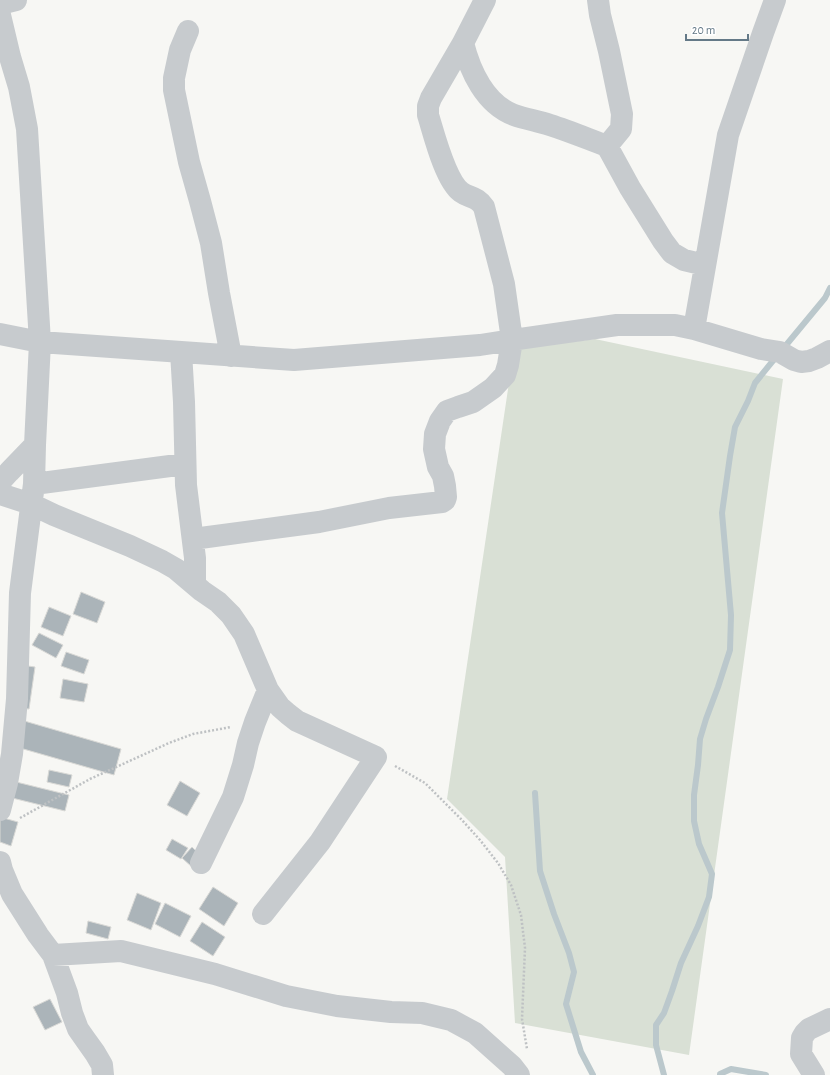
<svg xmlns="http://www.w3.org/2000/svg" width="830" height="1075" font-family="'Alegreya Sans',sans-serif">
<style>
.green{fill:#d9e0d5}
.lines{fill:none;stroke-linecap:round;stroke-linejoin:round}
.stream{stroke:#bbc8cc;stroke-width:6}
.building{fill:#abb4b9;stroke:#d9d9d6}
.path{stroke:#bec1c3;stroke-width:2.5;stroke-dasharray:2 2;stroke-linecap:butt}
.minor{stroke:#c7cbce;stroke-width:22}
</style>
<rect width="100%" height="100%" fill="#f7f7f4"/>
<path class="green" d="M 595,339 L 783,379 L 689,1055 L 515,1023 L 505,857 L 447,799 L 514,349 Z"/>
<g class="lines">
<path class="stream" d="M 782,350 L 825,298 L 830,288
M 535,793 L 540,871 L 554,914 L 569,953 L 574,972 L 566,1004 L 581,1052 L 593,1075
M 664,1075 L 656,1045 L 656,1025 L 664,1013 L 672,991 L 681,963 L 698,926 L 709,897 L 712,874 L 699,844 L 694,821 L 694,795 L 698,765 L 700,739 L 706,719 L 718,687 L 730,650 L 731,615 L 722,513 L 730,456 L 735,427 L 748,401 L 755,383 L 776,357
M 720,1075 L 720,1074 L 731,1069 L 766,1075"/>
</g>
<path class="building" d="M 81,592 L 105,602 L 97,623 L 73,614 Z
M 49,607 L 71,616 L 63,636 L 41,627 Z
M 39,633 L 63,645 L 56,658 L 32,645 Z
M 66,652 L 89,660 L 84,674 L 61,666 Z
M 21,665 L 35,667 L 29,709 L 15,707 Z
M 63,679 L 88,684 L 84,702 L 60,698 Z
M 14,718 L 121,749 L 114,775 L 6,744 Z
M 49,770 L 72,775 L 69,787 L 47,782 Z
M 0,778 L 69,795 L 65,811 L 0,795 Z
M 180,781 L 200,793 L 187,816 L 167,805 Z
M 0,817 L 18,822 L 11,846 L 0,842 Z
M 172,839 L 188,848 L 181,859 L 166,850 Z
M 192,847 L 202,857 L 192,867 L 182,858 Z
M 213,887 L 238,903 L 224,926 L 199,909 Z
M 137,893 L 161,903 L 151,930 L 127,920 Z
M 165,903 L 191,916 L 180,937 L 155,924 Z
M 88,921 L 111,927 L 108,939 L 86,933 Z
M 202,922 L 225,937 L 213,956 L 190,941 Z
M 50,999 L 62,1022 L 45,1030 L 33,1007 Z"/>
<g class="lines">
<path class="path" d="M 395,766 L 425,783 L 461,819 L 480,840 L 498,863 L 511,885 L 521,915 L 525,948 L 522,1019 L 527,1049
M 20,818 L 90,779 L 169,743 L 193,734 L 231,727"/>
<path class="minor" d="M 485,0 L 463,43 C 470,71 485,104 514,115 C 526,119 538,121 550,125 C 569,131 588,139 607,146 L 630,188 L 663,241 L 672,253 L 684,260 L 705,265
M 598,0 L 600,15 L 609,51 L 622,114 L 621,129 L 607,146
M 0,4 L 16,0
M 0,15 L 10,57 L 19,87 L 27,129 L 40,342 L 35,445 L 9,472 L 0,482
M 188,31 L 180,50 L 174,78 L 174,90 L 189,162 L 200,201 L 211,243 L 219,293 L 231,356
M 694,329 L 728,135 L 763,33 L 775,0
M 0,334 L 40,342 L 294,360 L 480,345 L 512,340 L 617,325 L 675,325 L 694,329 L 761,349 L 780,352 L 794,360 L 801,362 L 809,361 L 817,358 L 830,351
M 181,352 L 184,402 L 186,485 L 195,558 L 195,584
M 34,484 L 185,464
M 0,494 L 31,504 L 54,515 L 130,546 L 162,561 L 176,569 L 202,591 L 218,602 L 231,615 L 244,634 L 268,690 L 280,707 L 288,714 L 297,721 L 376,757 L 320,842 L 263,914
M 193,539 L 319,522 L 389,508 L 442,502 L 445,500 L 446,497 L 445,486 L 443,476 L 438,467 L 434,449 L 435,434 L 440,421 L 447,411 L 458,407 L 473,402 L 493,388 L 505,375 L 508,365 L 512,340 L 504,284 L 484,207 C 477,196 469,198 461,192 C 445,180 434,134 428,115 L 428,106 L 431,98 L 463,43
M 0,810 L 7,783 L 12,754 L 17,699 L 20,593 L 34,484 L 35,445
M 0,862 L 2,870 L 12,894 L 38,935 L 53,955 L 67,993 L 72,1013 L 78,1029 L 85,1039 L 95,1053 L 102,1065 L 103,1075
M 201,863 L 233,797 L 243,765 L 248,743 L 255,722 L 268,690
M 53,955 L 121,951 L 215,974 L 286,996 L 337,1006 L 391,1012 L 422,1013 L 451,1020 L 475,1033 L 512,1066 L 519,1075
M 814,1075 L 801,1054 L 802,1038 L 805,1033 L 809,1029 L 830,1019"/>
</g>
<path d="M686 34v6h62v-6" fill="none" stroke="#647987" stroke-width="2"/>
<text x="692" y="34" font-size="12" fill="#647987" stroke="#ffffff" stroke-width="3" paint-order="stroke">20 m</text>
</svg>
